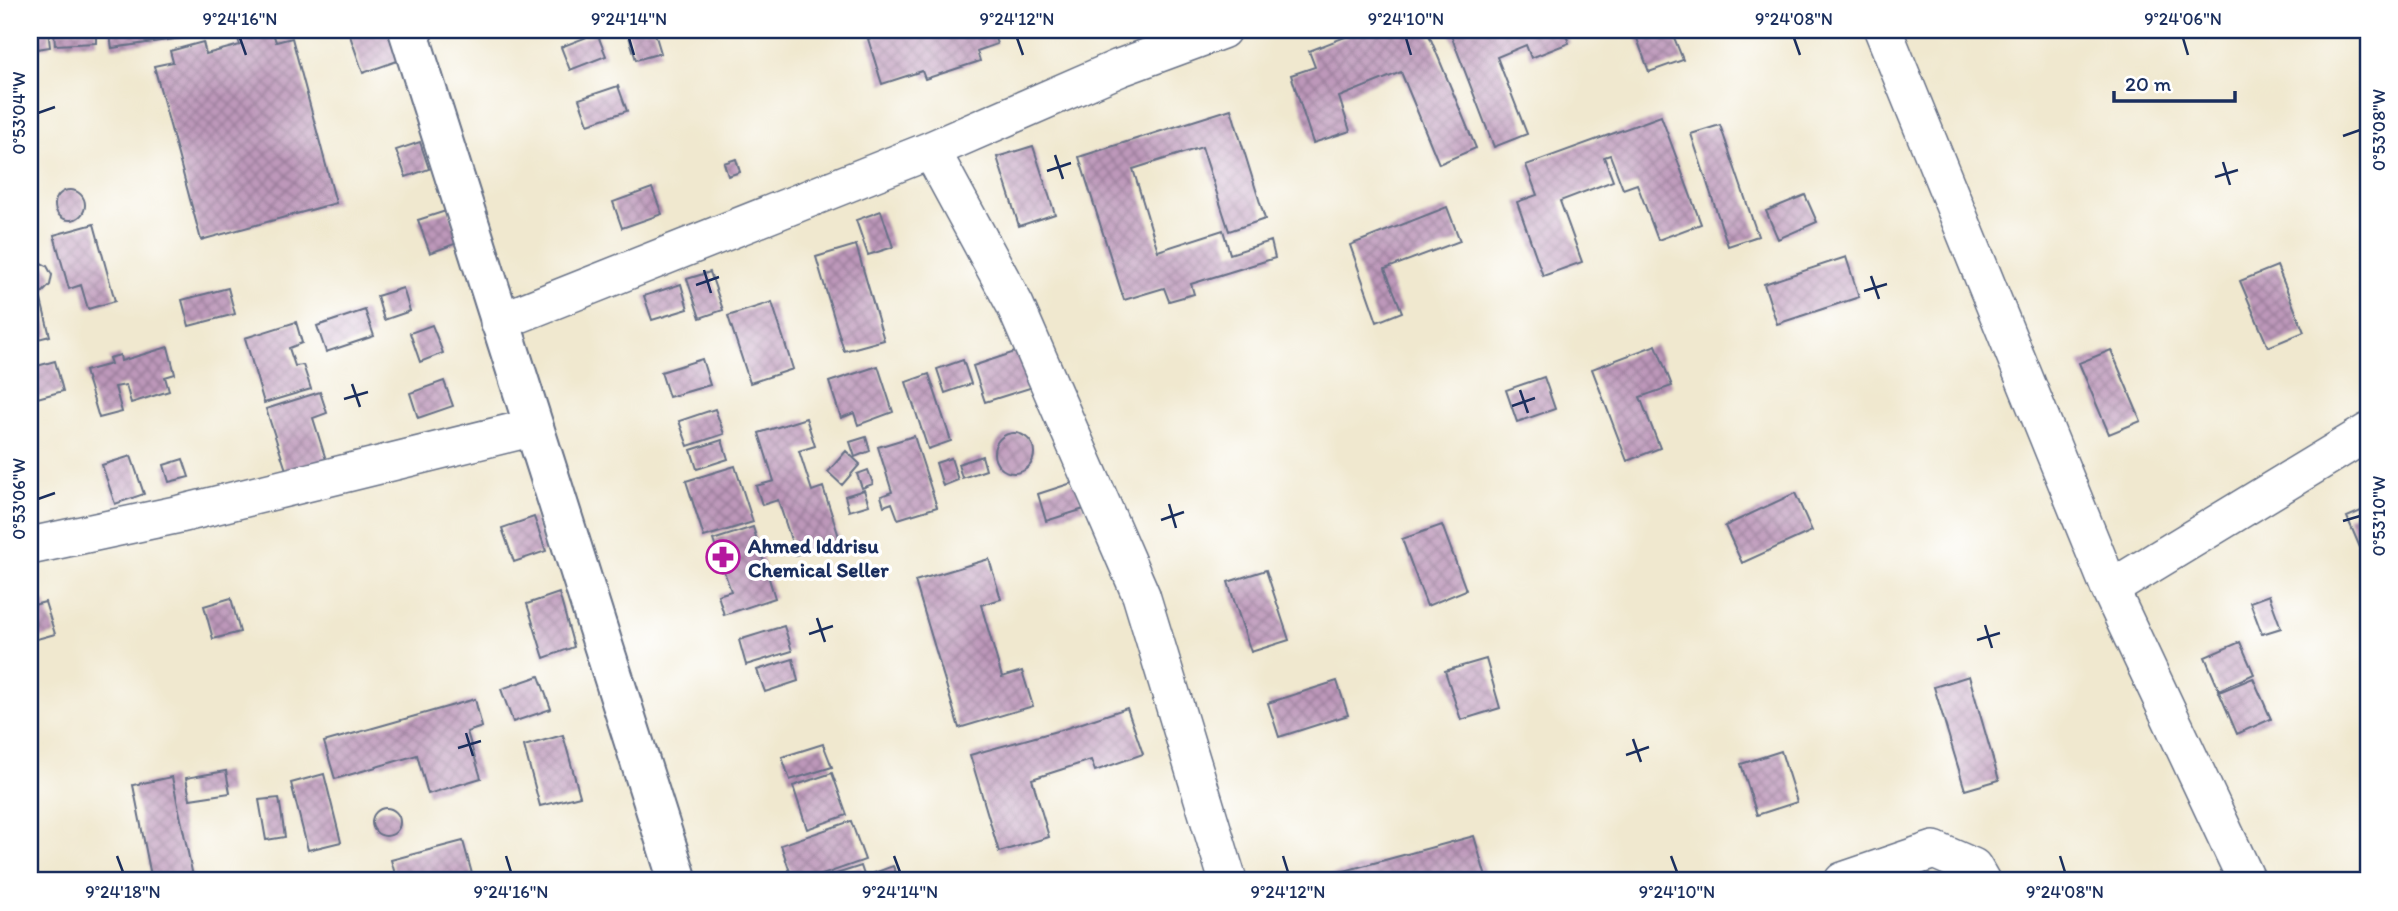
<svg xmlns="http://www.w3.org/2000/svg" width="2398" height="911" font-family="Itim,sans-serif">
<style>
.building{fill:url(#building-cross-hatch)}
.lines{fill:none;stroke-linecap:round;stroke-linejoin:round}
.minor-casing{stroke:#667086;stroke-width:40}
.secondary-casing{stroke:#667086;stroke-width:42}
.minor{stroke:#fff;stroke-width:37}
.secondary{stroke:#fff;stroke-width:38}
.ticks{fill:none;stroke:#1b2f5e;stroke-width:2.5}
.labels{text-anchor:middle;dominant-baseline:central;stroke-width:7;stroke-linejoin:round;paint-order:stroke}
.poi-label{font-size:21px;font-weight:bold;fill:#1b2f5e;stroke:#fff;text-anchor:start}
.neatline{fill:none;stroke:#1b2f5e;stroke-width:2.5}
.ticks-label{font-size:18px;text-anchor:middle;fill:#1b2f5e}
</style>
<defs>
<pattern id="building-cross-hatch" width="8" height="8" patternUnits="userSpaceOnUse" patternTransform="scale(1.75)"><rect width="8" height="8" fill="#bd98ba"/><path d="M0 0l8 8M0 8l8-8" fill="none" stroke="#997c9a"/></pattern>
</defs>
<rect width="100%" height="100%" fill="#fff"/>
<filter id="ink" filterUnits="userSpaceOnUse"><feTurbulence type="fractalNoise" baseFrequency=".0143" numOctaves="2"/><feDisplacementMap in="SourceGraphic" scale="14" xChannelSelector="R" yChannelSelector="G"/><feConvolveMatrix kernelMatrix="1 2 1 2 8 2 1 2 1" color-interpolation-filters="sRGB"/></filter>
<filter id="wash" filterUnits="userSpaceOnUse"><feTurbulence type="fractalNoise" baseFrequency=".00686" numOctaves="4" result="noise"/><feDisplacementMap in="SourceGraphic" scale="28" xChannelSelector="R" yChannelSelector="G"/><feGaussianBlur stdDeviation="1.57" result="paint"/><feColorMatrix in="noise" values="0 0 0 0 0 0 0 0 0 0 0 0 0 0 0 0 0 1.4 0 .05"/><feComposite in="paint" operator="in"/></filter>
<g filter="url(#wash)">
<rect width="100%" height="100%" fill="#f0e8cf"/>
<g id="blocks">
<path class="building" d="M 30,30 L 48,30 L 50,47 L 30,50 Z
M 54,30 L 96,30 L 96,43 L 55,45 Z
M 109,30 L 215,30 L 216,33 L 112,48 Z
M 256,30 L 272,30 L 276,42 L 292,38 L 336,203 L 201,240 L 154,66 L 173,62 L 170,51 L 203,42 L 206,54 L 240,45 L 237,35 Z
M 348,30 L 390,30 L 400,60 L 363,73 Z
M 627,30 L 654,30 L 661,53 L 636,60 Z
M 897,30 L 992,30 L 997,44 L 977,51 L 980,61 L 925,79 L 922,71 L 882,84 L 868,39 Z
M 1363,30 L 1427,30 L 1476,148 L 1439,164 L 1401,72 L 1339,97 L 1350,131 L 1313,143 L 1291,75 L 1315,67 L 1309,51 Z
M 1449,30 L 1564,30 L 1569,43 L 1531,58 L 1526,45 L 1497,57 L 1527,134 L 1494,147 Z
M 1634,30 L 1671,30 L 1683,60 L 1649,72 Z
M 597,33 L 606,56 L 570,70 L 561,47 Z
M 618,86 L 627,111 L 588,124 L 579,99 Z
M 1231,109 L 1265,219 L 1229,231 L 1202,147 L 1133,169 L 1158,251 L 1223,230 L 1230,254 L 1271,241 L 1275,258 L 1191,284 L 1194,294 L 1169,301 L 1164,288 L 1124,300 L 1079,157 Z
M 1661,116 L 1701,224 L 1658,240 L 1637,184 L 1623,189 L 1610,155 L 1604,157 L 1613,181 L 1560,201 L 1582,262 L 1543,276 L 1517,202 L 1537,195 L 1526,165 Z
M 1720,125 L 1758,236 L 1728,246 L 1691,134 Z
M 420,142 L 429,169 L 406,177 L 396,150 Z
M 1033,146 L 1055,214 L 1019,226 L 997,157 Z
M 736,159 L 740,172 L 728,176 L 724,163 Z
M 652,188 L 662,214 L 622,228 L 613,202 Z
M55 205a15 15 0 1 1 30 0a15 15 0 1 1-30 0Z
M 1805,195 L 1817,222 L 1778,239 L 1766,211 Z
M 1447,207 L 1460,241 L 1385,269 L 1402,312 L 1377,322 L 1350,245 Z
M 449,210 L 460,242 L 430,253 L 418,220 Z
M 881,211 L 893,247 L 868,255 L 856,220 Z
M 94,224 L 115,301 L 88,309 L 81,285 L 69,289 L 54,235 Z
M 856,245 L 884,340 L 844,351 L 816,257 Z
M 1846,257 L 1859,297 L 1777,324 L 1764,284 Z
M 39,262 L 47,266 L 52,275 L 50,285 L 43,292 L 33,293 L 30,291 L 30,263 Z
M 2277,266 L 2304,332 L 2268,347 L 2240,281 Z
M 710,272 L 723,310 L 700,318 L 687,279 Z
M 681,284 L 688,309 L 652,320 L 644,296 Z
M 228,288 L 235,314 L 189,326 L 182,300 Z
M 403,288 L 410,311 L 384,320 L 377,296 Z
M 41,300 L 50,336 L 30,341 L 30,302 Z
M 772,302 L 793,369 L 750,383 L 728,316 Z
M 365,310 L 374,336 L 326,352 L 317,326 Z
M 296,322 L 302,343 L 289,348 L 295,366 L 303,365 L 311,389 L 264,403 L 245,338 Z
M 432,325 L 443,353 L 420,362 L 410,333 Z
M 1656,345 L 1672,386 L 1640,397 L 1660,448 L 1627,461 L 1592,369 Z
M 168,347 L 175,374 L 165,377 L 169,391 L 131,403 L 126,385 L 115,387 L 122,412 L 99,418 L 85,371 L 111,364 L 109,358 L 120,355 L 121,361 Z
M 1024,349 L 1036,386 L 985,402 L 973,366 Z
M 2111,350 L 2141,421 L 2109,434 L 2079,363 Z
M 702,359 L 710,385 L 669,397 L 661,372 Z
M 963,360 L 971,384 L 945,393 L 937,369 Z
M 55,361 L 63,391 L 30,400 L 30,368 Z
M 878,366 L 893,412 L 858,425 L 854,413 L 841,418 L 829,382 Z
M 929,374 L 951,441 L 928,449 L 906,382 Z
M 1544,377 L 1555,409 L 1517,422 L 1506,390 Z
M 444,381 L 453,406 L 418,418 L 410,393 Z
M 320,392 L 327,413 L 313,418 L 327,463 L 288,476 L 266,409 Z
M 715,409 L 724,434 L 688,446 L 679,421 Z
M 806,418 L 815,446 L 799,451 L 812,491 L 823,487 L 840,540 L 796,555 L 778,500 L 762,505 L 756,486 L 774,481 L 759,433 Z
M994 453a20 20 0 1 1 40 0a20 20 0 1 1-40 0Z
M 914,436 L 937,507 L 898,519 L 892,503 L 884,506 L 881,496 L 892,492 L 878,447 Z
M 866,437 L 870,451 L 855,457 L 850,442 Z
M 722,440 L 728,459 L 697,469 L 691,450 Z
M 846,451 L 860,464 L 842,485 L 828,472 Z
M 131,456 L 144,494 L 115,504 L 102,465 Z
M 982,456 L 986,470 L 962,478 L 958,464 Z
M 951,458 L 958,480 L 943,486 L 936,463 Z
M 183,459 L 189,477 L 169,482 L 164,465 Z
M 735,466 L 753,522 L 704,537 L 686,481 Z
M 868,470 L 873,484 L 862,488 L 857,474 Z
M 1075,482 L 1084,509 L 1046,521 L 1038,494 Z
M 864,490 L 869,505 L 849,511 L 845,496 Z
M 1795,493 L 1812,531 L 1742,563 L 1725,526 Z
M 2368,508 L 2368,566 L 2347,517 Z
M 534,517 L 546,551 L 514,562 L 502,528 Z
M 1442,525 L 1466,590 L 1427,606 L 1402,539 Z
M 753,527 L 775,598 L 724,615 L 718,595 L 731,591 L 713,540 Z
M 989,559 L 1001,599 L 981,605 L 1002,677 L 1022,671 L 1033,706 L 959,728 L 915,581 Z
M 1266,570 L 1289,640 L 1251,652 L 1228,582 Z
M 559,593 L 574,647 L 544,658 L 527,604 Z
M 2269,595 L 2281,628 L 2262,634 L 2250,602 Z
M 231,598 L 240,632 L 213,639 L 204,606 Z
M 45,602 L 55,634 L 30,641 L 30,606 Z
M 784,626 L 792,651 L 746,665 L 739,640 Z
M 2240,642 L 2254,674 L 2219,690 L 2205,657 Z
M 793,659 L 798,681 L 765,692 L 757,670 Z
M 1486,659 L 1500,708 L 1461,720 L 1445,671 Z
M 539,676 L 551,709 L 513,722 L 501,689 Z
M 1969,676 L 1999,780 L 1965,790 L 1934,687 Z
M 2253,678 L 2271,719 L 2237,734 L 2219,692 Z
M 1337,681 L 1348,715 L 1279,737 L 1268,703 Z
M 475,699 L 482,727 L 467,732 L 481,778 L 428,794 L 417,755 L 335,779 L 324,742 Z
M 1127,708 L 1143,754 L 1095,771 L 1091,760 L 1032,779 L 1049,837 L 999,852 L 970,755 L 1064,729 Z
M 563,735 L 580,796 L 540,806 L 524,746 Z
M 823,744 L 832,767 L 790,780 L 782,757 Z
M 1781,751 L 1797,802 L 1757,815 L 1741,764 Z
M 226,771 L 230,793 L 190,799 L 186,778 Z
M 832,773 L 847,815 L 807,829 L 793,786 Z
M 324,774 L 341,842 L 308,850 L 291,783 Z
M 172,777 L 194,881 L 152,881 L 133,785 Z
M 279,798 L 285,837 L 266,840 L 259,800 Z
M372 822a14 14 0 1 1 28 0a14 14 0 1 1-28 0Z
M 851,821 L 865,860 L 805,881 L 793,881 L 781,845 Z
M 1474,836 L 1487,881 L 1446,881 L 1445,878 L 1431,881 L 1307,881 Z
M 463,841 L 474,881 L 397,881 L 391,860 Z
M 861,866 L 866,881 L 825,881 L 824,878 Z
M 893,866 L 898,878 L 877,881 L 874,873 Z"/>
</g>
</g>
<g filter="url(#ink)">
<use href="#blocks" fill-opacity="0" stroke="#667086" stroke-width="2"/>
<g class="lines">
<defs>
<path id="minor" d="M 1883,30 L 2110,589 L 2247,881
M 931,150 L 1015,305 L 1141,595 L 1228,881
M 499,322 L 931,150 L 1119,68 L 1222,30
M 30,546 L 180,514 L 534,427
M 2110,589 L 2368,432
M 1843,881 L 1934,850 L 1973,867 L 1981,881"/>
<path id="secondary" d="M 408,30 L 678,881"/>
</defs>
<use href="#minor" class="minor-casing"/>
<use href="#secondary" class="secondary-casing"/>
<use href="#minor" class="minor"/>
<use href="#secondary" class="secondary"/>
</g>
</g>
<path class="ticks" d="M 240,38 L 246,55M 629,38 L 634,55M 1017,38 L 1023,55M 1406,38 L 1411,55M 1794,38 L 1800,55M 2183,38 L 2188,55M 38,113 L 55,107M 2343,136 L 2360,130M 1055,155 L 1063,179M 2223,162 L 2230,185M 1047,171 L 1071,163M 2215,177 L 2238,170M 704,270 L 711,293M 1871,276 L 1879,299M 696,285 L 719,277M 1864,291 L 1887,284M 352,384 L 360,407M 1520,390 L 1528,413M 344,399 L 368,392M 1512,406 L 1535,398M 38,499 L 55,493M 1169,504 L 1176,528M 1161,520 L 1184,512M 2343,521 L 2360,516M 817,618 L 825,642M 1985,625 L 1992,648M 809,634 L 833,626M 1977,640 L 2000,633M 466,733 L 473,756M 1633,739 L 1641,762M 458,748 L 481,741M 1626,755 L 1649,747M 117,856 L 123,872M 506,856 L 511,872M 894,856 L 900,872M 1283,856 L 1288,872M 1671,856 L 1677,872M 2060,856 L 2065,872"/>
<defs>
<symbol id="pharmacy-ring" viewBox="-11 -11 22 22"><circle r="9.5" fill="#fff" stroke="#b5179e" stroke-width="1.5"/><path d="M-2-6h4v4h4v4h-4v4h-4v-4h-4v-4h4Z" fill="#b5179e"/></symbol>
</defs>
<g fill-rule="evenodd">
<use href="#pharmacy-ring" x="704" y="538" width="38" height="38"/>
</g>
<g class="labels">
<g class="poi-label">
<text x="748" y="545">Ahmed Iddrisu<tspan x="748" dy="24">Chemical Seller</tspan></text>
</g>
</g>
<rect width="2398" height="911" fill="none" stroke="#fff" stroke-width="77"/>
<path d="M2114 91v10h121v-10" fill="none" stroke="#1b2f5e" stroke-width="3.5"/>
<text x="2125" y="91" font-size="21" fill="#1b2f5e" stroke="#ffffff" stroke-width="5" paint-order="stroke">20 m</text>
<rect x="38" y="38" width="2322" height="834" class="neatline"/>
<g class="ticks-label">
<text x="240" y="25">9°24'16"N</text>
<text x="629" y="25">9°24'14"N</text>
<text x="1017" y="25">9°24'12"N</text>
<text x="1406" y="25">9°24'10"N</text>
<text x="1794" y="25">9°24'08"N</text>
<text x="2183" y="25">9°24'06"N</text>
<text transform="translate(19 113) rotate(-90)" y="6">0°53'04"W</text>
<text transform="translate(2379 130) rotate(-90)" y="6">0°53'08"W</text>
<text transform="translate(19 499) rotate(-90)" y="6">0°53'06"W</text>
<text transform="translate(2379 516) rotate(-90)" y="6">0°53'10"W</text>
<text x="123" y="898">9°24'18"N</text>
<text x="511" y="898">9°24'16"N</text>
<text x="900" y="898">9°24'14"N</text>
<text x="1288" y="898">9°24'12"N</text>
<text x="1677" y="898">9°24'10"N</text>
<text x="2065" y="898">9°24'08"N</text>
</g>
</svg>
